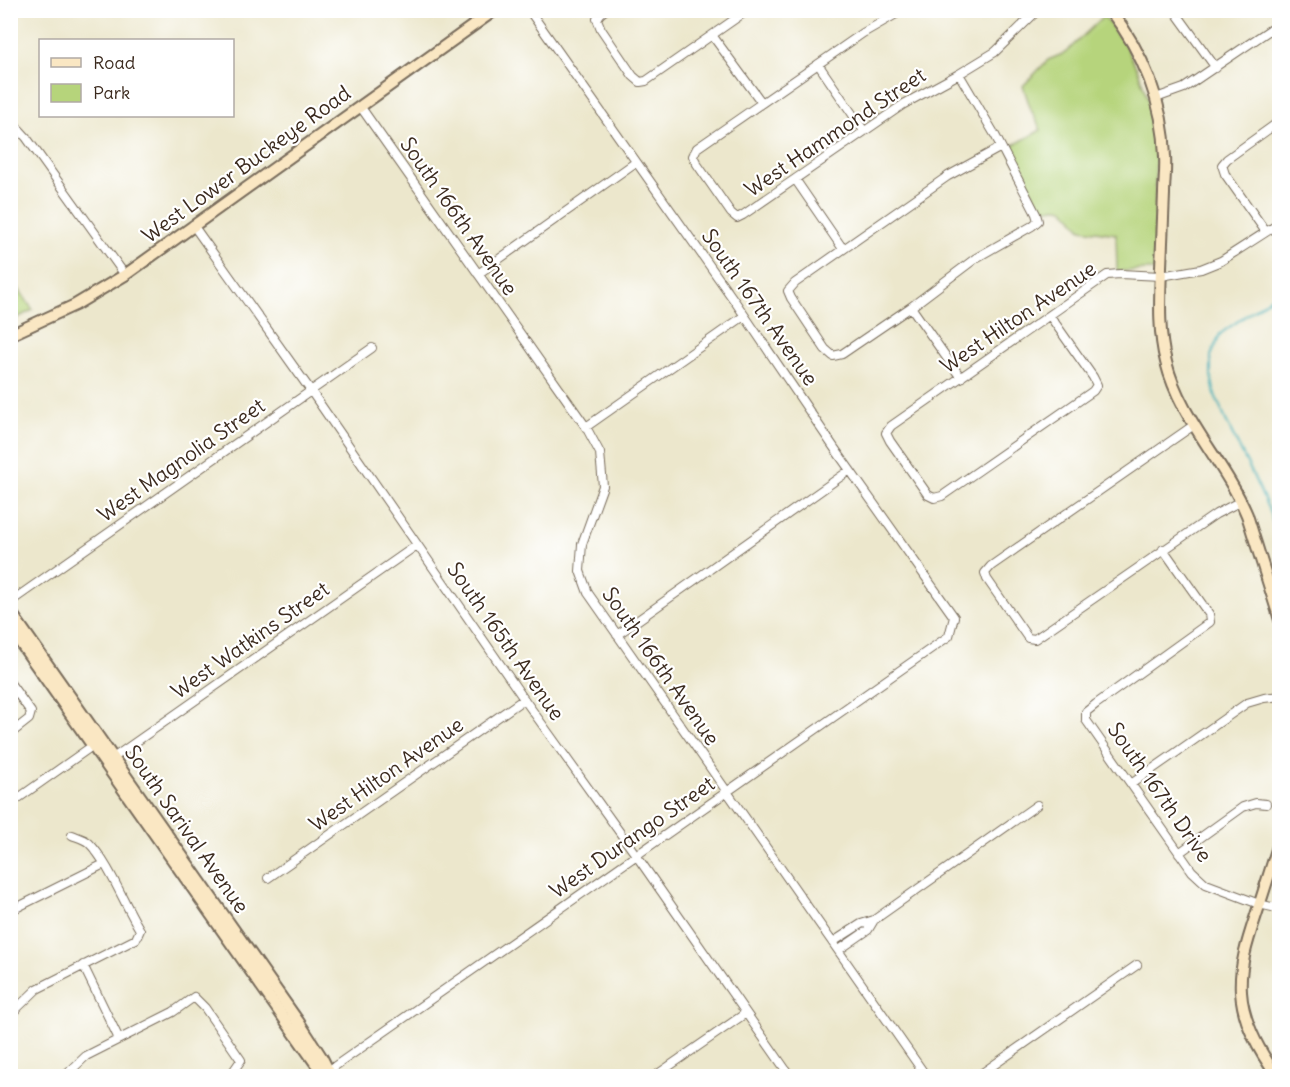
<svg xmlns="http://www.w3.org/2000/svg" width="1290" height="1087" font-family="Delius,sans-serif">
<style>
.green{fill:#b6d47b;stroke:#787f4c;stroke-width:1.5}
.lines{fill:none;stroke-linecap:round;stroke-linejoin:round}
.stream{stroke:#3fafb8;stroke-width:2}
.street-casing{stroke:#796c5b;stroke-width:10}
.secondary-casing{stroke:#796c5b;stroke-width:14}
.street{stroke:#fff;stroke-width:8}
.secondary{stroke:#fae7c3;stroke-width:10}
.labels{text-anchor:middle;dominant-baseline:central;stroke-width:4.5;stroke-linejoin:round;paint-order:stroke}
.street-label{font-size:21px;fill:#3b2a1e;stroke:#fff}
</style>
<rect width="100%" height="100%" fill="#fff"/>
<filter id="ink" filterUnits="userSpaceOnUse"><feTurbulence type="fractalNoise" baseFrequency=".0167" numOctaves="2"/><feDisplacementMap in="SourceGraphic" scale="12" xChannelSelector="R" yChannelSelector="G"/><feConvolveMatrix kernelMatrix="1 2 1 2 8 2 1 2 1" color-interpolation-filters="sRGB"/></filter>
<filter id="wash" filterUnits="userSpaceOnUse"><feTurbulence type="fractalNoise" baseFrequency=".008" numOctaves="4" result="noise"/><feDisplacementMap in="SourceGraphic" scale="24" xChannelSelector="R" yChannelSelector="G"/><feGaussianBlur stdDeviation="1.35" result="paint"/><feColorMatrix in="noise" values="0 0 0 0 0 0 0 0 0 0 0 0 0 0 0 0 0 1.4 0 .05"/><feComposite in="paint" operator="in"/></filter>
<g filter="url(#wash)">
<rect width="100%" height="100%" fill="#ece7cc"/>
<path class="green" d="M 1104,16 L 1125,45 L 1139,73 L 1152,112 L 1156,143 L 1154,270 L 1117,271 L 1116,234 L 1081,229 L 1064,208 L 1041,208 L 1008,148 L 1041,130 L 1031,110 L 1023,86 L 1048,60 L 1065,53 Z
M 11,278 L 33,310 L 11,321 L 10,321 Z"/>
<g class="lines">
<path class="stream" d="M 1280,291 L 1220,334 L 1211,356 L 1211,375 L 1215,395 L 1228,425 L 1252,473 L 1268,508 L 1280,542"/>
</g>
</g>
<g filter="url(#ink)">
<g class="lines">
<defs>
<path id="street" d="M 605,10 L 600,14 L 597,19 L 601,29 L 633,76 L 640,82 L 646,81 L 748,10
M 903,10 L 863,33 L 697,148 L 693,156 L 697,164 L 731,213 L 737,218 L 743,215 L 904,104 L 959,74 L 995,52 L 1038,10
M 1174,10 L 1216,68
M 712,35 L 762,103
M 818,64 L 864,131
M 959,74 L 995,135 L 1036,214 L 1038,221 L 1032,226 L 976,258 L 911,307 L 842,354 L 833,356 L 825,349 L 791,298 L 788,291 L 795,283 L 948,176 L 1001,147
M 1156,98 L 1184,88 L 1280,23
M 360,106 L 586,427 L 600,453 L 603,486 L 582,544 L 580,571 L 588,593 L 926,1076
M 10,126 L 15,125 L 26,137 L 125,275
M 795,179 L 843,249
M 193,225 L 311,391 L 524,699 L 636,855 L 790,1076
M 1266,232 L 1225,174 L 1222,165 L 1227,159 L 1280,121
M 478,274 L 636,162
M 911,307 L 961,378
M 1050,316 L 1093,377 L 1097,385 L 1093,391 L 942,496 L 934,498 L 928,495 L 890,441 L 886,433 L 891,426 L 1107,275 L 1120,274 L 1161,276 L 1201,269 L 1221,261 L 1280,223
M 1194,425 L 991,566 L 985,573 L 987,579 L 1028,638 L 1035,639 L 1216,514 L 1241,501
M 586,427 L 744,316
M 1163,549 L 1209,614 L 1210,622 L 1096,704 L 1086,712 L 1086,720 L 1192,871 L 1206,884 L 1259,904 L 1280,909
M 10,602 L 372,348
M 617,635 L 850,470
M 10,683 L 31,712 L 29,719 L 10,734
M 111,762 L 113,758 L 417,545
M 1131,784 L 1247,703 L 1264,698 L 1280,696
M 10,804 L 95,744
M 1179,853 L 1243,807 L 1256,803 L 1266,804
M 268,878 L 524,699
M 10,911 L 104,864
M 833,942 L 861,924 L 874,920 L 1037,805
M 839,950 L 868,930 L 874,920
M 83,965 L 119,1039
M 10,1015 L 37,989 L 136,939 L 140,930 C 124,904 109,863 89,843 C 85,839 77,837 72,835
M 328,1071 C 535,926 743,782 949,636 L 954,617 L 835,449 L 736,303 L 529,10
M 65,1076 L 86,1056 L 173,1012 L 194,997 L 205,1008 L 241,1060 L 232,1073 L 225,1076
M 655,1076 L 746,1013
M 978,1076 L 1137,965"/>
<path id="secondary" d="M 1110,10 C 1143,52 1164,104 1165,157 C 1166,169 1164,182 1164,194 C 1163,218 1162,243 1161,267 C 1160,299 1158,331 1166,362 C 1180,419 1225,462 1247,515 L 1280,620
M 10,335 L 75,305 L 125,275 L 495,10
M 10,611 L 298,1021 L 322,1058 L 331,1076
M 10,628 L 316,1064 L 328,1071
M 1277,1076 C 1259,1051 1243,1023 1241,992 C 1239,962 1250,934 1259,906 C 1266,884 1273,862 1280,840"/>
</defs>
<use href="#street" class="street-casing"/>
<use href="#secondary" class="secondary-casing"/>
<use href="#street" class="street"/>
<use href="#secondary" class="secondary"/>
</g>
</g>
<g class="labels">
<g class="street-label">
<text transform="translate(835 132) rotate(-34)">West Hammond Street</text>
<text transform="translate(246 164) rotate(-36)">West Lower Buckeye Road</text>
<text transform="translate(459 216) rotate(55)">South 166th Avenue</text>
<text transform="translate(760 307) rotate(55)">South 167th Avenue</text>
<text transform="translate(1018 317) rotate(-34)">West Hilton Avenue</text>
<text transform="translate(181 460) rotate(-35)">West Magnolia Street</text>
<text transform="translate(250 640) rotate(-35)">West Watkins Street</text>
<text transform="translate(506 641) rotate(55)">South 165th Avenue</text>
<text transform="translate(661 666) rotate(55)">South 166th Avenue</text>
<text transform="translate(386 774) rotate(-35)">West Hilton Avenue</text>
<text transform="translate(1160 792) rotate(55)">South 167th Drive</text>
<text transform="translate(187 829) rotate(55)">South Sarival Avenue</text>
<text transform="translate(632 837) rotate(-35)">West Durango Street</text>
</g>
</g>
<rect width="1290" height="1087" fill="none" stroke="#fff" stroke-width="36"/>
<rect x="39" y="39" width="195" height="78" fill="#ffffff" stroke="#b1aaa5" stroke-width="1.5"/>
<rect x="51" y="58" width="30" height="9" fill="#fae7c3" stroke="#b1aaa5" stroke-width="1.5"/>
<text x="93" y="69" font-size="18" fill="#3b2a1e">Road</text>
<rect x="51" y="84" width="30" height="18" fill="#b6d47b" stroke="#b1aaa5" stroke-width="1.5"/>
<text x="93" y="99" font-size="18" fill="#3b2a1e">Park</text>
</svg>
